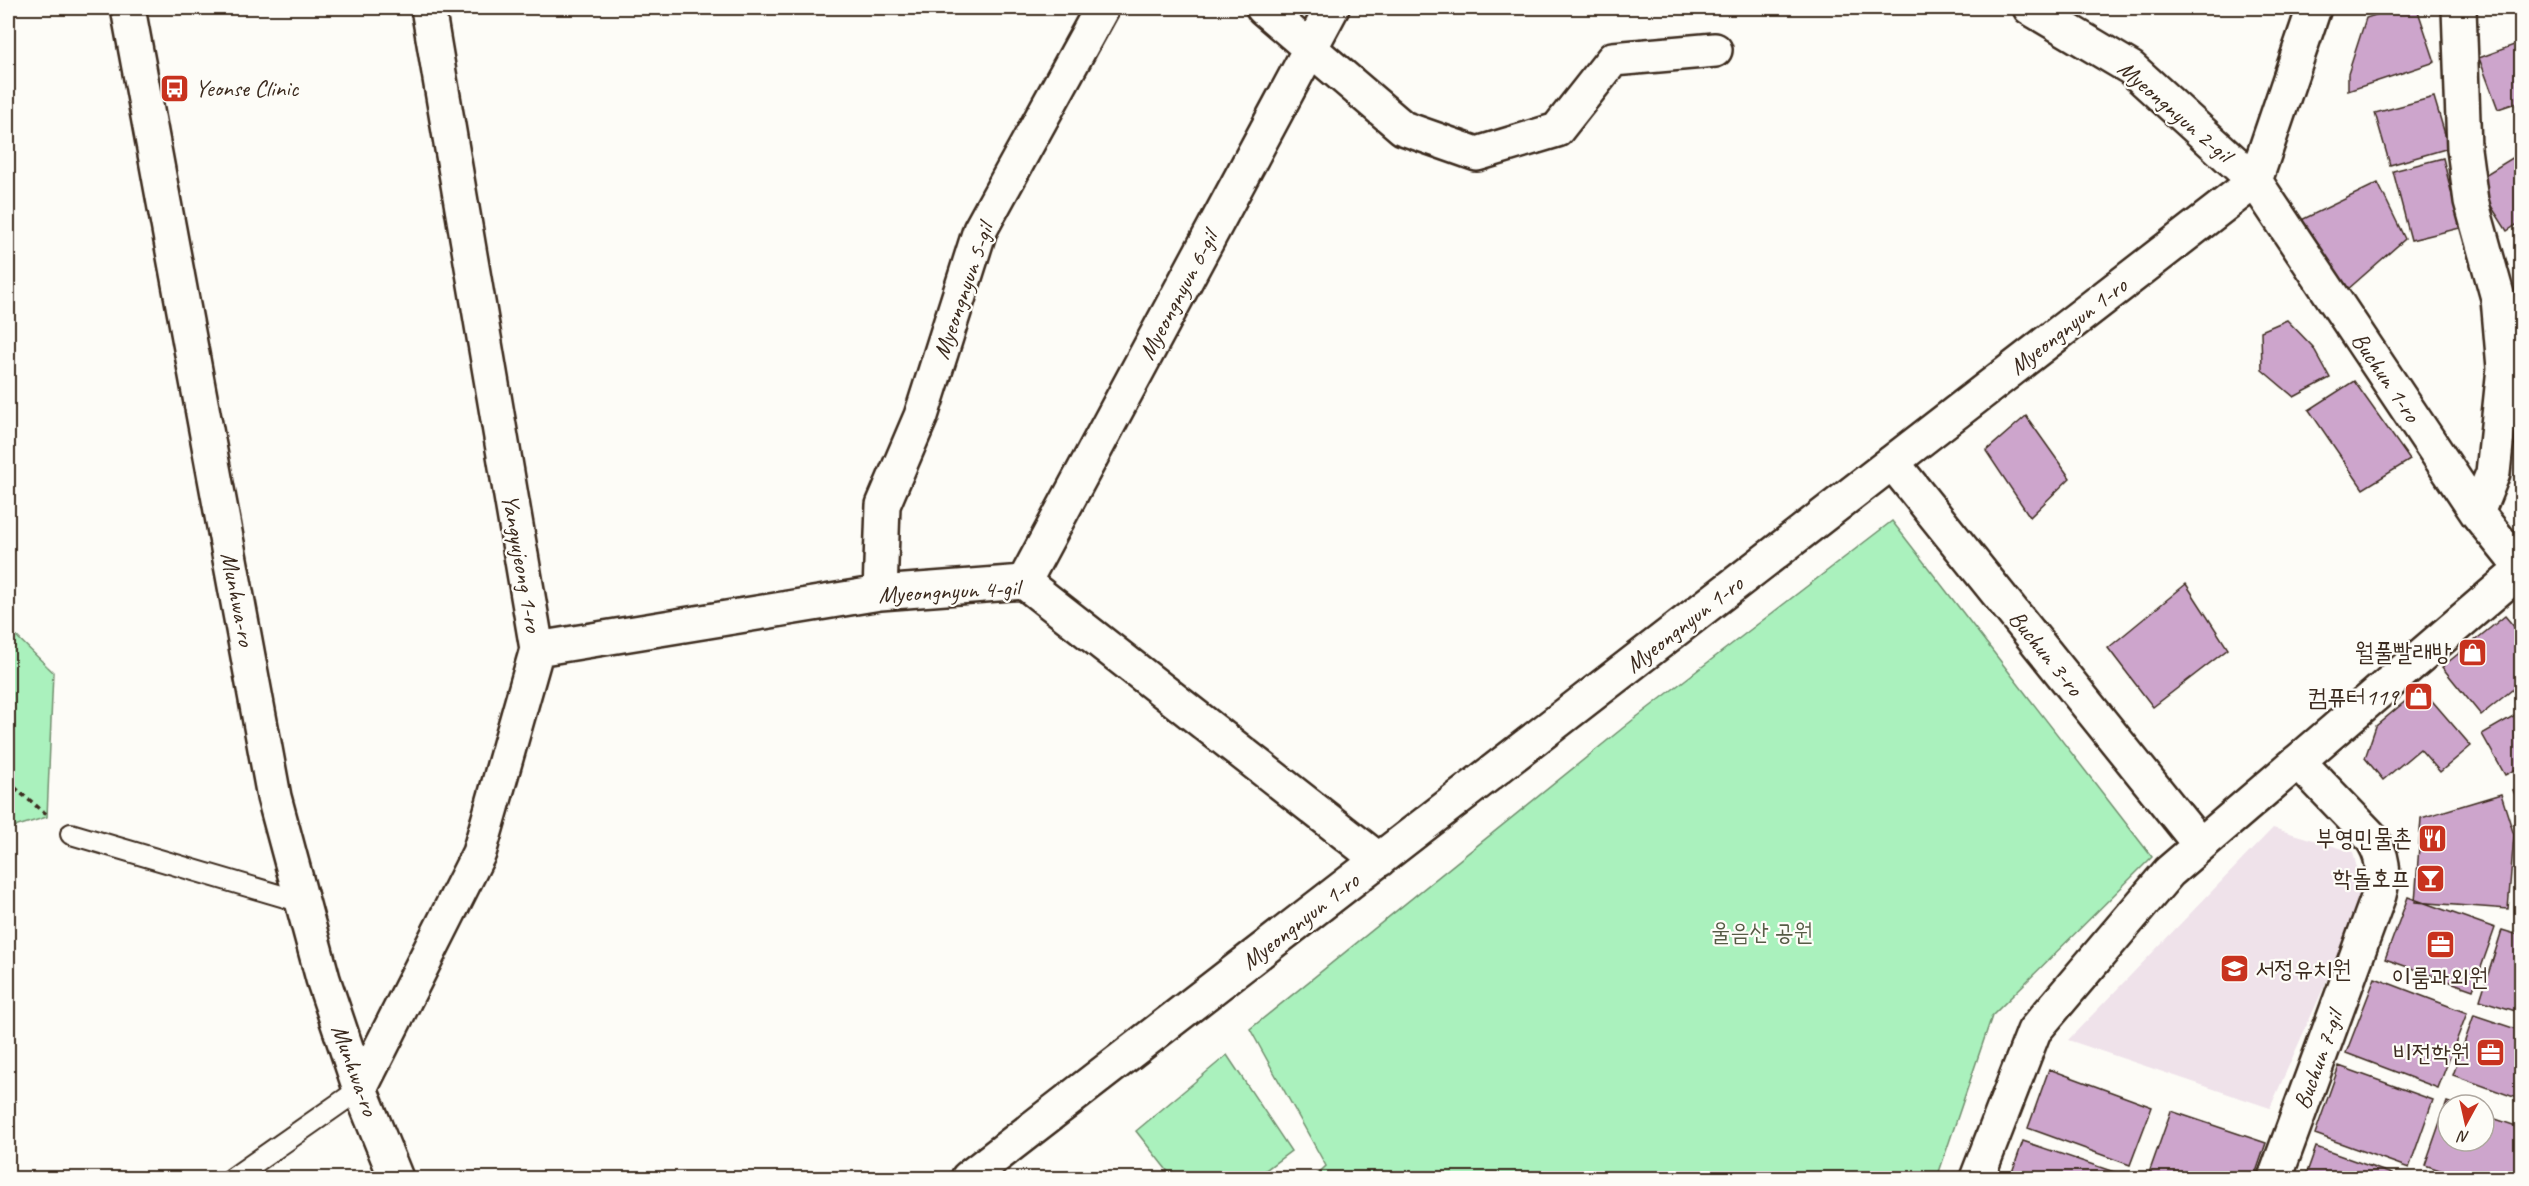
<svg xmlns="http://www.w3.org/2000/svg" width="2529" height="1186" font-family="Caveat,'Poor Story',sans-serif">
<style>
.built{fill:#efe2ea}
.green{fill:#aaf1bd;stroke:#728e6e;stroke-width:1.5}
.building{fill:#cda5cc;stroke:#3b2a1e;stroke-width:1.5}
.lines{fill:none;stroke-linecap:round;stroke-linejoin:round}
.service-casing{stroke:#3b2a1e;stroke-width:24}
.minor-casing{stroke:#3b2a1e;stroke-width:38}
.path{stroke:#3b2a1e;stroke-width:4;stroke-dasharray:4.5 4.5;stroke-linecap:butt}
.service{stroke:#fdfcf7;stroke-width:20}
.minor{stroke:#fdfcf7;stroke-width:33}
.labels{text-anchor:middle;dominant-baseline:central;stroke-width:4.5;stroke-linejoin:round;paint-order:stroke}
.poi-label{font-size:24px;fill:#3b2a1e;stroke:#fdfcf7;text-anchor:end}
.street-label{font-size:24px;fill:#3b2a1e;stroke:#fdfcf7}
.park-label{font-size:24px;fill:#575c46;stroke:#fdfcf7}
</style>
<rect width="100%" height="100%" fill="#fdfcf7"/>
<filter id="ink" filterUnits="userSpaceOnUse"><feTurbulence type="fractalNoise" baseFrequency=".0167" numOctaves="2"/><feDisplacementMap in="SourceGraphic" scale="12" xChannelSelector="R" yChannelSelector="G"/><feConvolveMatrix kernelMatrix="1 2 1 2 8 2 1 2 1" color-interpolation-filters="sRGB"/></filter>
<g filter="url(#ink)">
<path class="built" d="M 2273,828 L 2353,852 L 2364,897 L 2270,1108 L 2068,1040 Z"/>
<path class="green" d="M 1892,521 L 2152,857 L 1992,1016 L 1937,1178 L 1313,1178 L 1326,1166 L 1250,1029 L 1634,719 Z
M 8,628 L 53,672 L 47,817 L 8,829 Z
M 1227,1055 L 1291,1151 L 1255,1178 L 1173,1178 L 1136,1131 Z"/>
<path class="building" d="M 2397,8 L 2417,8 L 2435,62 L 2348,91 L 2348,74 L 2366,18 Z
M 2522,42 L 2522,101 L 2498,109 L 2479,58 Z
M 2434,97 L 2449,148 L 2390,165 L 2375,113 Z
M 2522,152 L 2522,221 L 2507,231 L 2475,181 Z
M 2443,158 L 2460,228 L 2411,240 L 2393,171 Z
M 2378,183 L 2405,239 L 2347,290 L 2291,225 Z
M 2287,320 L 2313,347 L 2330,378 L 2294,397 L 2262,370 L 2261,331 Z
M 2522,371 L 2522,447 L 2500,441 Z
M 2354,381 L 2410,460 L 2363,489 L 2309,410 Z
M 2026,416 L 2070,478 L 2030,517 L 1986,451 Z
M 2186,584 L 2228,649 L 2153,707 L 2108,648 Z
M 2505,616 L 2522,636 L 2522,682 L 2481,715 L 2442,667 Z
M 2421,688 L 2471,746 L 2440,772 L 2420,749 L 2383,780 L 2365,758 L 2376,726 Z
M 2522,711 L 2522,766 L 2505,775 L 2482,734 Z
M 2522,787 L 2522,811 L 2513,790 Z
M 2501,794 L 2514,835 L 2508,909 L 2415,902 L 2421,818 Z
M 2408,897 L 2495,928 L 2473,990 L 2385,959 Z
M 2502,930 L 2522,936 L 2522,1013 L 2480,1000 Z
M 2375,978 L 2467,1013 L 2438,1088 L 2346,1053 Z
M 2474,1015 L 2522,1031 L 2522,1100 L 2453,1075 Z
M 2339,1066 L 2433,1100 L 2409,1168 L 2315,1134 Z
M 2049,1069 L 2152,1107 L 2130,1165 L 2028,1128 Z
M 2447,1102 L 2456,1105 L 2448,1105 L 2448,1141 L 2484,1141 L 2484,1115 L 2522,1128 L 2522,1178 L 2463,1178 L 2425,1165 Z
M 2171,1111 L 2266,1143 L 2254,1178 L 2167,1178 L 2149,1173 Z
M 2023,1141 L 2126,1176 L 2125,1178 L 2010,1178 Z
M 2316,1147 L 2403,1178 L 2305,1178 Z"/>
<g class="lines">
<defs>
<path id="service" d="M 71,834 L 302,902
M 233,1178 L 360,1089"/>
<path id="minor" d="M 128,8 L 274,797 L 323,979 L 360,1089 L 396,1178
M 1263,8 L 1403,128 L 1477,154 L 1557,130 L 1613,59 L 1715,50
M 2030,8 L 2131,68 L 2255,181 L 2477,513 L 2522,569
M 2459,8 L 2464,149 L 2471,201 L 2498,298 L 2504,368 L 2493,473 L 2477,513
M 1892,462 L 2200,845
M 1024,582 L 1332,8
M 880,593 L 883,505 L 921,416 L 980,230 L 1102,8
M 537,649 L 880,593 L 1024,582 L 1379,860
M 360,1089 L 479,853 L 537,649 L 428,8
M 968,1178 L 2255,181 L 2314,8
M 1977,1178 L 2034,1031 L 2169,872 L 2522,569
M 2275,1178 L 2379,895 C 2385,873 2384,855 2370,836 L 2298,761"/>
</defs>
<use href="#service" class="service-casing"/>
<use href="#minor" class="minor-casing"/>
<path class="path" d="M 8,782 L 47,815"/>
<use href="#service" class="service"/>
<use href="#minor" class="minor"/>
</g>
</g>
<defs>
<symbol id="bus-square" viewBox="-11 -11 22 22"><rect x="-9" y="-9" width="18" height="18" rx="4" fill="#c8321e" stroke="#fdfcf7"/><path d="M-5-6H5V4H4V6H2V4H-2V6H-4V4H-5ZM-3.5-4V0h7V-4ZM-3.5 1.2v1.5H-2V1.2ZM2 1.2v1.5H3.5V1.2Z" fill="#fff"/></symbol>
<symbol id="shop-square" viewBox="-11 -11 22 22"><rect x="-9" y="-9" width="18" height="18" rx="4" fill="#c8321e" stroke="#fdfcf7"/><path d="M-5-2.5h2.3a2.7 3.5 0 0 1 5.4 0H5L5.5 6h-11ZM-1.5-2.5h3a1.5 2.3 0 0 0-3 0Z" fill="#fff"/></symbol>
<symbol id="restaurant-square" viewBox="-11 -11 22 22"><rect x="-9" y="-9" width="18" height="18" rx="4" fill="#c8321e" stroke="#fdfcf7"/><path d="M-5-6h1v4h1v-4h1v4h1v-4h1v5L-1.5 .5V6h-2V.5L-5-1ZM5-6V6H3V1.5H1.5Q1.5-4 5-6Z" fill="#fff"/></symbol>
<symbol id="bar-square" viewBox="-11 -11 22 22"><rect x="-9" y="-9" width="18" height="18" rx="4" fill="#c8321e" stroke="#fdfcf7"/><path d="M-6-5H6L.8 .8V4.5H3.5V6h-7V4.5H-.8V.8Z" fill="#fff"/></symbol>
<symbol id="office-square" viewBox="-11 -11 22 22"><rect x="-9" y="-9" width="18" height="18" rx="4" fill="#c8321e" stroke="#fdfcf7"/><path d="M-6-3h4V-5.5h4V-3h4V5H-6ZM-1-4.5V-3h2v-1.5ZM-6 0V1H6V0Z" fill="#fff"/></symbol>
<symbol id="school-square" viewBox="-11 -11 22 22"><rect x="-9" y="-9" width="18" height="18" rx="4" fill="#c8321e" stroke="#fdfcf7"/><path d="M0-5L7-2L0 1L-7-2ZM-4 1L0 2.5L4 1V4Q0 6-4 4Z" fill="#fff"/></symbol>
</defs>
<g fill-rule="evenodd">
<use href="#bus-square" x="158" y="72" width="33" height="33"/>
<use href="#shop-square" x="2456" y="636" width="33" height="33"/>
<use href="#shop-square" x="2402" y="680" width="33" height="33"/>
<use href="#restaurant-square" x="2416" y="822" width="33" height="33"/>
<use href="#bar-square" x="2414" y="862" width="33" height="33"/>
<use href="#office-square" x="2424" y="928" width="33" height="33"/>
<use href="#school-square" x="2218" y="952" width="33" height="33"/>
<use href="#office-square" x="2474" y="1036" width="33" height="33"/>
</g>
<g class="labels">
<g class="poi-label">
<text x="195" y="88" text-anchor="start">Yeonse Clinic</text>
<text x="2451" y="652">월풀빨래방</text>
<text x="2398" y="697">컴퓨터119</text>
<text x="2412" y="838">부영민물촌</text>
<text x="2410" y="878">학돌호프</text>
<text x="2255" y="969" text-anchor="start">서정유치원</text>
<text x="2440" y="977" text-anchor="middle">이룸과외원</text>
<text x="2470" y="1053">비전학원</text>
</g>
<g class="street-label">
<text transform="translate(2175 111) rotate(41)">Myeongnyun 2-gil</text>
<text transform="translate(963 291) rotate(-71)">Myeongnyun 5-gil</text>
<text transform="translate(1178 295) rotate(-62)">Myeongnyun 6-gil</text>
<text transform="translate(2068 326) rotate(-38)">Myeongnyun 1-ro</text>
<text transform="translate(2386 377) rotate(56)">Buchun 1-ro</text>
<text transform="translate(522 563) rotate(80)">Yangyujeong 1-ro</text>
<text transform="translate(949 591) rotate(-3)">Myeongnyun 4-gil</text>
<text transform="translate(238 599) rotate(79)">Munhwa-ro</text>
<text transform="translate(1684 624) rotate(-38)">Myeongnyun 1-ro</text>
<text transform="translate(2046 653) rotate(51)">Buchun 3-ro</text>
<text transform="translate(1300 921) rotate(-38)">Myeongnyun 1-ro</text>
<text transform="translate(2318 1060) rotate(-70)">Buchun 7-gil</text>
<text transform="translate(355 1070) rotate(70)">Munhwa-ro</text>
</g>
<g class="park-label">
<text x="1762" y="932">울음산 공원</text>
</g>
</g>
<rect width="2529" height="1186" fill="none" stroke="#fdfcf7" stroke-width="30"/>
<rect x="15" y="15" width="2499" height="1156" fill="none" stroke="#3b2a1e" stroke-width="2" filter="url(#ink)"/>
<g transform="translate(2466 1123) rotate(188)"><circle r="28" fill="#fdfcf7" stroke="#afa8a0" stroke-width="1.5"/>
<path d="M0-4.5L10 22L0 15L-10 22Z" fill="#c8321e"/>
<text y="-9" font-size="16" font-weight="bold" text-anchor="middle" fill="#3b2a1e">N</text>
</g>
</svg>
